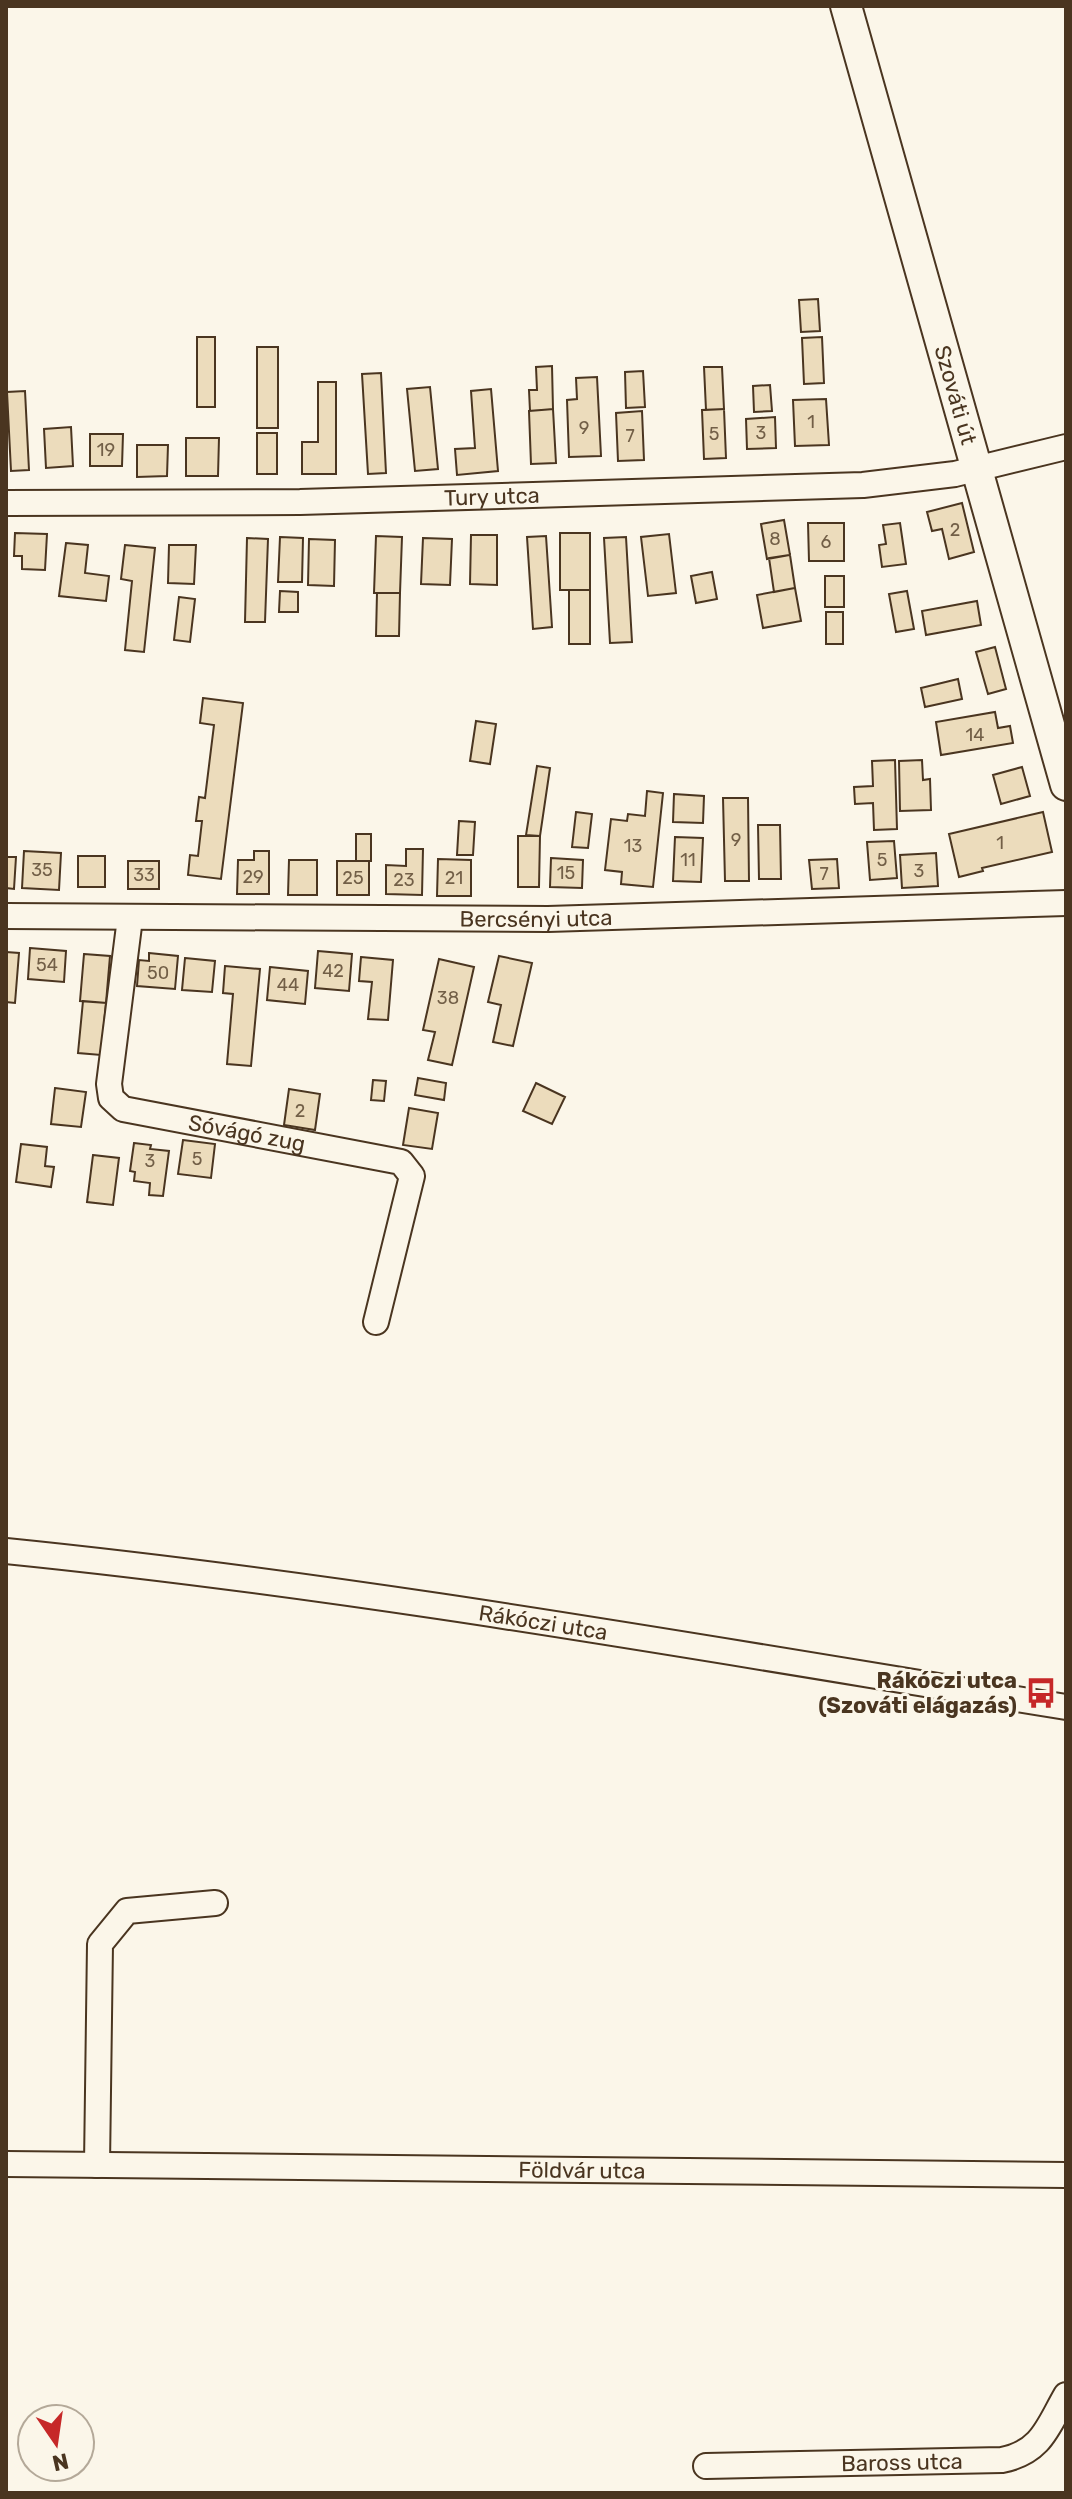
<svg xmlns="http://www.w3.org/2000/svg" width="1072" height="2499" font-family="Rubik,sans-serif">
<style>
.building{fill:#ecdcbc;stroke:#4a3520;stroke-width:2}
.lines{fill:none;stroke-linecap:round;stroke-linejoin:round}
.minor-casing{stroke:#4a3520;stroke-width:28}
.major-casing{stroke:#4a3520;stroke-width:34}
.minor{stroke:#fbf6e9;stroke-width:24}
.major{stroke:#fbf6e9;stroke-width:30}
.labels{text-anchor:middle;dominant-baseline:central;stroke-width:6;stroke-linejoin:round;paint-order:stroke}
.number-label{font-size:18px;fill:#725f47}
.street-label{font-size:22px;fill:#4a3520;stroke:#fbf6e9}
.poi-label{font-size:22px;font-weight:bold;fill:#4a3520;stroke:#fbf6e9;text-anchor:end}
</style>
<rect width="100%" height="100%" fill="#fbf6e9"/>
<path class="building" d="M 818,299 L 820,331 L 801,332 L 799,300 Z
M 197,337 L 215,337 L 215,407 L 197,407 Z
M 822,337 L 824,383 L 804,384 L 802,338 Z
M 257,347 L 278,347 L 278,428 L 257,428 Z
M 552,366 L 553,409 L 530,411 L 529,390 L 537,390 L 536,367 Z
M 704,367 L 722,367 L 724,409 L 706,410 Z
M 643,371 L 645,407 L 626,408 L 625,372 Z
M 381,373 L 386,473 L 368,474 L 362,374 Z
M 597,377 L 601,456 L 569,457 L 567,400 L 577,399 L 576,378 Z
M 318,382 L 336,382 L 336,474 L 302,474 L 302,442 L 318,442 Z
M 770,385 L 772,411 L 754,412 L 753,386 Z
M 430,387 L 438,469 L 415,471 L 407,389 Z
M 491,389 L 498,471 L 457,475 L 455,449 L 475,448 L 471,391 Z
M 25,391 L 29,470 L 11,471 L 7,392 Z
M 826,399 L 829,445 L 795,446 L 793,400 Z
M 553,409 L 556,463 L 531,464 L 529,411 Z
M 724,409 L 726,458 L 704,459 L 702,410 Z
M 642,411 L 644,460 L 618,461 L 616,413 Z
M 775,417 L 776,448 L 747,449 L 746,419 Z
M 71,427 L 73,466 L 46,468 L 44,429 Z
M 257,433 L 277,433 L 277,474 L 257,474 Z
M 90,434 L 123,434 L 122,466 L 90,466 Z
M 186,438 L 219,438 L 218,476 L 186,476 Z
M 137,445 L 168,445 L 167,476 L 137,477 Z
M 962,503 L 974,552 L 949,559 L 942,529 L 932,531 L 927,512 Z
M 784,520 L 790,555 L 767,559 L 761,524 Z
M 808,523 L 844,523 L 844,561 L 809,561 Z
M 900,523 L 906,564 L 882,567 L 879,545 L 886,544 L 883,525 Z
M 15,533 L 47,534 L 45,570 L 22,569 L 22,556 L 14,556 Z
M 560,533 L 590,533 L 590,590 L 560,590 Z
M 669,534 L 676,593 L 648,596 L 641,537 Z
M 471,535 L 497,535 L 497,585 L 470,584 Z
M 376,536 L 402,537 L 400,593 L 374,593 Z
M 546,536 L 552,627 L 533,629 L 527,537 Z
M 280,537 L 303,538 L 302,582 L 278,582 Z
M 626,537 L 632,642 L 610,643 L 604,538 Z
M 247,538 L 268,539 L 265,622 L 245,622 Z
M 423,538 L 452,539 L 450,585 L 421,584 Z
M 309,539 L 335,540 L 334,586 L 308,585 Z
M 66,543 L 88,545 L 85,573 L 109,576 L 106,601 L 59,596 Z
M 125,545 L 155,548 L 144,652 L 125,650 L 132,581 L 121,579 Z
M 169,545 L 196,545 L 194,584 L 168,583 Z
M 790,555 L 795,588 L 774,592 L 769,558 Z
M 712,572 L 717,599 L 696,603 L 691,576 Z
M 825,576 L 844,576 L 844,607 L 825,607 Z
M 795,588 L 801,621 L 763,628 L 757,595 Z
M 569,590 L 590,590 L 590,644 L 569,644 Z
M 280,591 L 298,592 L 298,612 L 279,612 Z
M 907,591 L 914,629 L 896,632 L 889,594 Z
M 377,593 L 400,593 L 399,636 L 376,636 Z
M 179,597 L 195,599 L 190,642 L 174,640 Z
M 977,601 L 981,625 L 926,635 L 922,611 Z
M 826,612 L 843,612 L 843,644 L 826,644 Z
M 995,647 L 1006,689 L 988,694 L 976,652 Z
M 958,679 L 962,699 L 925,707 L 921,688 Z
M 203,698 L 243,703 L 221,879 L 188,875 L 190,855 L 198,856 L 202,821 L 196,821 L 199,797 L 205,798 L 214,725 L 200,723 Z
M 995,712 L 998,728 L 1010,726 L 1013,743 L 941,755 L 936,722 Z
M 476,721 L 496,724 L 490,764 L 470,761 Z
M 895,760 L 897,829 L 874,830 L 873,803 L 855,804 L 854,787 L 873,786 L 872,761 Z
M 922,760 L 923,780 L 930,779 L 931,810 L 900,811 L 899,761 Z
M 537,766 L 550,768 L 540,836 L 526,835 Z
M 1022,767 L 1030,796 L 1001,804 L 993,775 Z
M 647,791 L 663,793 L 653,887 L 621,884 L 622,872 L 605,870 L 611,819 L 627,821 L 628,814 L 645,816 Z
M 674,794 L 704,796 L 703,823 L 673,822 Z
M 723,798 L 748,798 L 749,881 L 725,881 Z
M 576,812 L 592,814 L 588,848 L 572,847 Z
M 1043,812 L 1052,852 L 982,868 L 983,871 L 959,877 L 949,834 Z
M 459,821 L 475,822 L 473,855 L 457,855 Z
M 758,825 L 780,825 L 781,879 L 759,879 Z
M 356,834 L 371,834 L 371,861 L 356,861 Z
M 518,836 L 540,836 L 539,887 L 518,887 Z
M 675,837 L 703,838 L 701,882 L 673,881 Z
M 894,841 L 897,878 L 870,880 L 867,842 Z
M 406,849 L 423,849 L 422,895 L 386,894 L 386,865 L 406,866 Z
M 24,851 L 61,853 L 59,890 L 22,888 Z
M 254,851 L 269,851 L 269,894 L 237,894 L 238,860 L 254,860 Z
M 936,853 L 938,886 L 902,888 L 900,855 Z
M 78,856 L 105,856 L 105,887 L 78,887 Z
M 6,857 L 16,857 L 14,889 L 6,888 Z
M 551,858 L 583,860 L 582,888 L 550,887 Z
M 438,859 L 471,860 L 471,896 L 437,896 Z
M 837,859 L 839,888 L 812,889 L 809,860 Z
M 289,860 L 317,860 L 317,895 L 288,895 Z
M 128,861 L 159,861 L 159,889 L 128,889 Z
M 337,861 L 369,861 L 369,895 L 337,895 Z
M 30,948 L 66,951 L 64,982 L 28,979 Z
M 318,951 L 352,954 L 349,991 L 315,988 Z
M 6,952 L 19,953 L 15,1003 L 6,1002 Z
M 149,953 L 178,956 L 175,989 L 137,986 L 139,960 L 149,961 Z
M 84,954 L 110,956 L 106,1003 L 80,1001 Z
M 499,956 L 532,963 L 513,1046 L 493,1042 L 501,1005 L 488,1002 Z
M 361,957 L 393,960 L 388,1020 L 368,1019 L 372,982 L 359,981 Z
M 185,958 L 215,961 L 212,992 L 182,990 Z
M 439,959 L 474,967 L 452,1065 L 428,1060 L 435,1032 L 423,1030 Z
M 225,966 L 260,969 L 251,1066 L 227,1064 L 233,994 L 223,993 Z
M 270,967 L 308,971 L 305,1004 L 267,1000 Z
M 83,1001 L 106,1003 L 101,1055 L 78,1053 Z
M 418,1078 L 446,1083 L 444,1100 L 415,1095 Z
M 373,1080 L 386,1081 L 384,1101 L 371,1100 Z
M 536,1083 L 565,1097 L 552,1124 L 523,1111 Z
M 55,1088 L 86,1092 L 81,1127 L 51,1124 Z
M 289,1089 L 320,1094 L 315,1130 L 284,1125 Z
M 409,1108 L 438,1113 L 432,1149 L 403,1145 Z
M 183,1140 L 215,1144 L 211,1178 L 178,1174 Z
M 134,1143 L 151,1145 L 150,1149 L 169,1151 L 163,1196 L 149,1195 L 150,1183 L 134,1181 L 135,1172 L 130,1171 Z
M 21,1144 L 47,1147 L 45,1166 L 54,1167 L 51,1187 L 16,1182 Z
M 93,1155 L 119,1158 L 113,1205 L 87,1202 Z"/>
<g class="lines">
<defs>
<g id="minor">
<path id="s1" d="M 6,503 L 300,502 L 863,485 L 955,474 L 1066,447"/>
<path id="s2" d="M 6,916 L 548,919 L 1066,903"/>
<path id="s3" d="M 130,918 L 109,1084 L 111,1098 L 123,1109 L 401,1162 L 412,1176 L 376,1322"/>
<path id="s4" d="M 6,1551 C 362,1587 713,1650 1066,1707"/>
<path id="s5" d="M 6,2164 L 1066,2175"/>
<path d="M 97,2165 L 100,1944 L 127,1911 L 215,1903"/>
<path id="s6" d="M 706,2466 L 1002,2460 C 1042,2452 1048,2426 1066,2395"/>
</g>
<g id="major">
<path id="s7" d="M 846,6 L 1066,785"/>
</g>
</defs>
<use href="#minor" class="minor-casing"/>
<use href="#major" class="major-casing"/>
<use href="#minor" class="minor"/>
<use href="#major" class="major"/>
</g>
<defs>
<symbol id="bus-bare" viewBox="-9 -9 18 18"><path d="M-5-6H5V4H4V6H2V4H-2V6H-4V4H-5ZM-3.5-4V0h7V-4ZM-3.5 1.2v1.5H-2V1.2ZM2 1.2v1.5H3.5V1.2Z" fill="#c62828" stroke="#fbf6e9" stroke-width="2.5" paint-order="stroke"/></symbol>
</defs>
<g fill-rule="evenodd">
<use href="#bus-bare" x="1019" y="1671" width="44" height="44"/>
</g>
<g class="labels">
<g class="number-label">
<text x="811" y="422">1</text>
<text x="584" y="428">9</text>
<text x="761" y="433">3</text>
<text x="714" y="434">5</text>
<text x="630" y="436">7</text>
<text x="106" y="450">19</text>
<text x="955" y="530">2</text>
<text x="775" y="539">8</text>
<text x="826" y="542">6</text>
<text x="975" y="735">14</text>
<text x="736" y="840">9</text>
<text x="1000" y="843">1</text>
<text x="633" y="846">13</text>
<text x="688" y="860">11</text>
<text x="882" y="860">5</text>
<text x="42" y="870">35</text>
<text x="919" y="871">3</text>
<text x="566" y="873">15</text>
<text x="824" y="874">7</text>
<text x="144" y="875">33</text>
<text x="253" y="877">29</text>
<text x="353" y="878">25</text>
<text x="454" y="878">21</text>
<text x="404" y="880">23</text>
<text x="47" y="965">54</text>
<text x="333" y="971">42</text>
<text x="158" y="973">50</text>
<text x="288" y="985">44</text>
<text x="448" y="998">38</text>
<text x="300" y="1111">2</text>
<text x="197" y="1159">5</text>
<text x="150" y="1161">3</text>
</g>
<g class="street-label">
<text stroke="none"><textPath href="#s7" startOffset="404">Szováti út</textPath></text>
<text stroke="none"><textPath href="#s1" startOffset="486">Tury utca</textPath></text>
<text stroke="none"><textPath href="#s2" startOffset="530">Bercsényi utca</textPath></text>
<text stroke="none"><textPath href="#s3" startOffset="324">Sóvágó zug</textPath></text>
<text stroke="none"><textPath href="#s4" startOffset="542">Rákóczi utca</textPath></text>
<text stroke="none"><textPath href="#s5" startOffset="576">Földvár utca</textPath></text>
<text stroke="none"><textPath href="#s6" startOffset="196">Baross utca</textPath></text>
</g>
<g class="poi-label">
<text x="1017" y="1680">Rákóczi utca<tspan x="1017" dy="25">(Szováti elágazás)</tspan></text>
</g>
</g>
<rect width="1072" height="2499" fill="none" stroke="#4a3520" stroke-width="16"/>
<g transform="translate(56 2443) rotate(167)"><circle r="38" fill="#fbf6e9" stroke="#b4a999" stroke-width="2"/>
<path d="M0-6L14 30L0 20L-14 30Z" fill="#c62828"/>
<text y="-12" font-size="22" font-weight="bold" text-anchor="middle" fill="#4a3520">N</text>
</g>
</svg>
